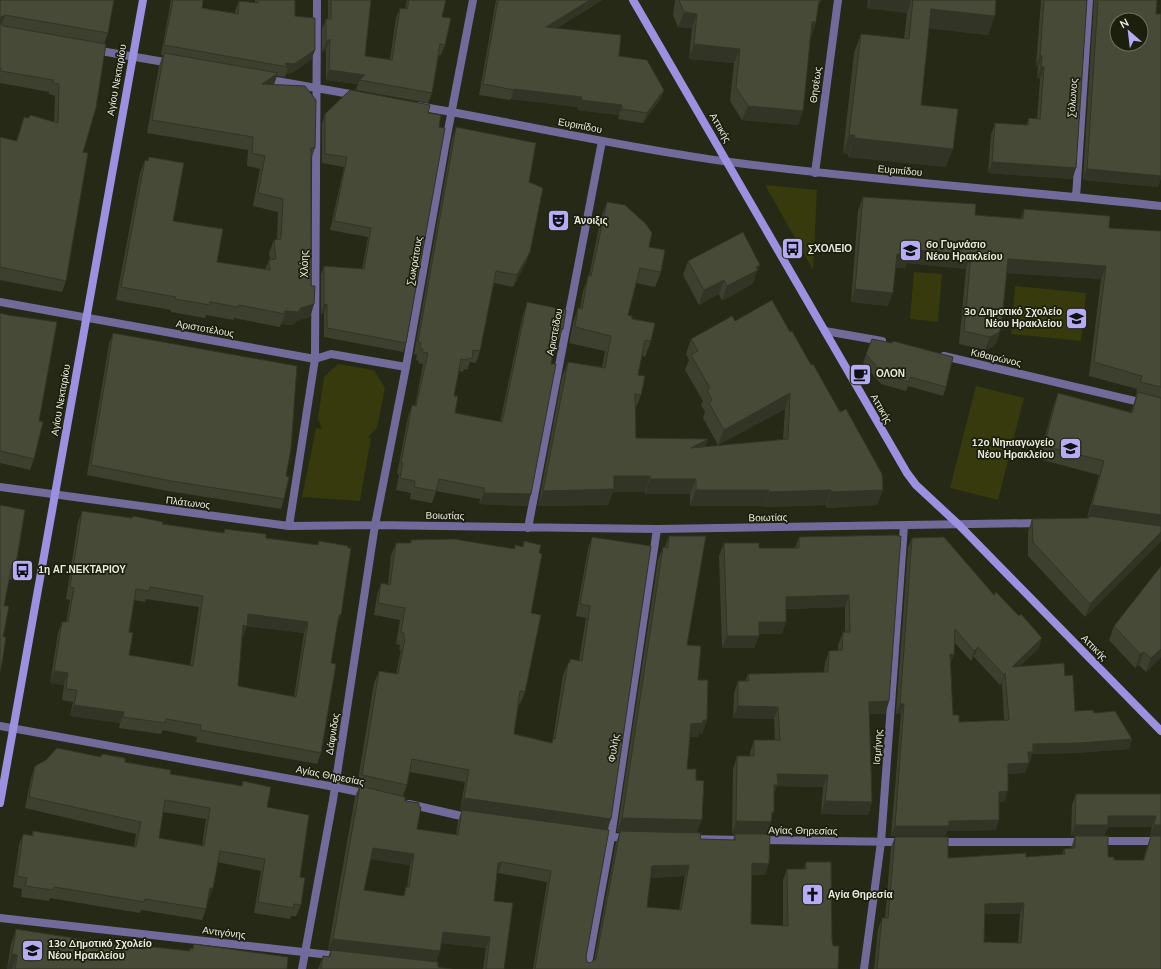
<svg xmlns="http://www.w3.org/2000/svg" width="1161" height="969" font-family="'Nunito Sans',sans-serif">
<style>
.green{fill:#363a0d}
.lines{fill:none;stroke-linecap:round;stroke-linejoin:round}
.street{stroke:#716b9c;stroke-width:8}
.secondary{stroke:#9b91e0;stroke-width:8}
.wall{fill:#3d402e;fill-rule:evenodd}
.shaded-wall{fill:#323426}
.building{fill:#474a36;stroke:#323426;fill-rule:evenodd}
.labels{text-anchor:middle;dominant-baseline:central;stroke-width:3.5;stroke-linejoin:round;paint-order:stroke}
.street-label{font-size:10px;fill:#eaebe0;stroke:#1d1f0d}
.poi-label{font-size:10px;font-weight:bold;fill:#eaebe0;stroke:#1d1f0d;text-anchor:start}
</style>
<rect width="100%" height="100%" fill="#262916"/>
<path class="green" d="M 765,185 L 817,190 L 813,270 Z
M 914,272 L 942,274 L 938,322 L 910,319 Z
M 1015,286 L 1086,293 L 1081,341 L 1011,334 Z
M 338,364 L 374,370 L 385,388 L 377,428 L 368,437 L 371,438 L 360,501 L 302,497 L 316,428 L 322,429 L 318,419 L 324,377 Z
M 976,386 L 1024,398 L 998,500 L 950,488 Z"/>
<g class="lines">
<path class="street" d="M 95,50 L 170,63
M 265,79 L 356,95
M 418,106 C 522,124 625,148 730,162 C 873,181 1017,190 1161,206
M 815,173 L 838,0
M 1076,197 L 1089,0
M 0,302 L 315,359 L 331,354 L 406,367
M 825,331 L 882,341
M 944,356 L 1161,407
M 0,487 L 289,526 L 375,525 L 657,529 L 1040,523
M 289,526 L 315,359 L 317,0
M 528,528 L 602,141
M 0,726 L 335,787 L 368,794
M 409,804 L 470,818
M 598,836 L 628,838
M 690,839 L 744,840
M 760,840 L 902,842
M 1098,841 L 1161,841
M 938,842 L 1082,842
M 0,918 L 339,956
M 302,969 L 333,800 L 375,525 L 406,367 L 446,141 L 473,0
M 587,969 L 611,837 L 657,529
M 864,969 L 881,842 L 904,526"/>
<path class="secondary" d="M 633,0 L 907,473 L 916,485 L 959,525 L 1161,731
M 0,803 L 143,0"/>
</g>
<path class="wall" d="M 0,0 L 108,33 L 104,44 L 83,152 L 66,281 L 62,292 L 0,280 L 0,137 L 16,141 L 24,117 L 29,118 L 54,122 L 55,96 L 49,94 L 49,92 L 0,83 Z
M 171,0 L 203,0 L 202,8 L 235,13 L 235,11 L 239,1 L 255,3 L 255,0 L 295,0 L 295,16 L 315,50 L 311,60 L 290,74 L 286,74 L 285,77 L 277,76 L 274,85 L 315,148 L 311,160 L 311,286 L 314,304 L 310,317 L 296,321 L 293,325 L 281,324 L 280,327 L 234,318 L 234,320 L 206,315 L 205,318 L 171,312 L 171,310 L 116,300 L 140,173 L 145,160 L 148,161 L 149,157 L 173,221 L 217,262 L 265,270 L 269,260 L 270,259 L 269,253 L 274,240 L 277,239 L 278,212 L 253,206 L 260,169 L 247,166 L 248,150 L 147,133 L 159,66 L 163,55 L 161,55 Z
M 328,0 L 371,0 L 365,56 L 390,59 L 396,18 L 400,8 L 405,9 L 407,0 L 446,0 L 442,17 L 445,45 L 441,55 L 439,55 L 432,93 L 428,103 L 356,90 L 358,84 L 326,80 L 326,49 L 322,52 L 322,29 L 326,19 L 328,19 Z
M 496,0 L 602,0 L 601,1 L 557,28 L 619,56 L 664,90 L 660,100 L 643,123 L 618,119 L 619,115 L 578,110 L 578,107 L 511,99 L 510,100 L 479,95 Z
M 675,0 L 821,0 L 818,7 L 816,22 L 811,37 L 810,36 L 803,111 L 798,125 L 742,120 L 730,101 L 734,63 L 689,59 L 692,28 L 678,27 L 673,15 Z
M 868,0 L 996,0 L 988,35 L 929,28 L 921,105 L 946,167 L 848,157 L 848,154 L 843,153 L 854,53 L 861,34 L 904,39 L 907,13 L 867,8 Z
M 1041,0 L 1087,0 L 1076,168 L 1072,179 L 988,173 L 991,134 L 995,123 L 1026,125 L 1029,118 L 1037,119 L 1040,79 L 1037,78 L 1038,67 L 1036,66 Z
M 1094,0 L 1157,0 L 1156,14 L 1158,187 L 1083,180 Z
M 428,113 L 406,343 L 403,352 L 324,337 L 324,313 L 321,314 L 321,275 L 324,266 L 362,269 L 368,237 L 330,230 L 344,167 L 322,163 L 322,123 L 325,114 Z
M 456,127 L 529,182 L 530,252 L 526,263 L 513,287 L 494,283 L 480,351 L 476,363 L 470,362 L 467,370 L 464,369 L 463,372 L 459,371 L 454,396 L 455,413 L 500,422 L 523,314 L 527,302 L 563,329 L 558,340 L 556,340 L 551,364 L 531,494 L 527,506 L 479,504 L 480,499 L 436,491 L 432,503 L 410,499 L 411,493 L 396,490 L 399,475 L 397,474 L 408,417 L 412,405 L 415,406 L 423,364 L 418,363 L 419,361 L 416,360 L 417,355 L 414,354 L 452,139 Z
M 863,197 L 975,215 L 1021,218 L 1024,209 L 1109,228 L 1161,231 L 1161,541 L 1085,617 L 1028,556 L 1028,532 L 1032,519 L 1087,518 L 1099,475 L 1039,459 L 1053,407 L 1058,393 L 1131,412 L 1136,396 L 1136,395 L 1137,389 L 1089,376 L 1101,279 L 1007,273 L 1001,329 L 996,343 L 993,347 L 985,350 L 959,344 L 966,269 L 907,263 L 905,268 L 895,268 L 888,306 L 851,302 L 858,211 Z
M 607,202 L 649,247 L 661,272 L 655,287 L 636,283 L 628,315 L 651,341 L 645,357 L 642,356 L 638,375 L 641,395 L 635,410 L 636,438 L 708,439 L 705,447 L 783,439 L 785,409 L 718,445 L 703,418 L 705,412 L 701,405 L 703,401 L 685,370 L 689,360 L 686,354 L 691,339 L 735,321 L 790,332 L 811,365 L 883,490 L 877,505 L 826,508 L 826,505 L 764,507 L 764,506 L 690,506 L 690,494 L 645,494 L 645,492 L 613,492 L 608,505 L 538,506 L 562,377 L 568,362 L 602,367 L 605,351 L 569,343 L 573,323 L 578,308 L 580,308 L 583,291 L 589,276 L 601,217 Z
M 688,261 L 755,279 L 752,284 L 722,301 L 719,294 L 699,305 L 683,275 Z
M 0,313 L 39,421 L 34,459 L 30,470 L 0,463 Z
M 113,333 L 286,476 L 284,499 L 281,509 L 168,491 L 87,475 L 109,344 Z
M 872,339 L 946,387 L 943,396 L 908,386 L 906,391 L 881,384 L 863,363 Z
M 0,505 L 15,570 L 11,580 L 9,580 L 4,606 L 3,637 L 1,669 L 0,672 Z
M 82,511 L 223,533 L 225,529 L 266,538 L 317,545 L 319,541 L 337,626 L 331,663 L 321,753 L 317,764 L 196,742 L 197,737 L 163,730 L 161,734 L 119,728 L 120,723 L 70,716 L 73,702 L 62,700 L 64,685 L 50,683 L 58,633 L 62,622 L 66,622 L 70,600 L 66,599 L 78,522 ZM 146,599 L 199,607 L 190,666 L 129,655 L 129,632 L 134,600 L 145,602 ZM 247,626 L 304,633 L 294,697 L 238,686 L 242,637 L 243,637 Z
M 897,535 L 889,701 L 885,714 L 869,714 L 872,802 L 868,815 L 821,814 L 823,787 L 777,786 L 774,794 L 771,819 L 767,834 L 765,875 L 752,875 L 751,924 L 783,926 L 783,880 L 787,869 L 804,869 L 806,862 L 832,941 L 838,969 L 533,969 L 547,882 L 498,873 L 497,873 L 494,901 L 504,969 L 483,969 L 486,948 L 441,943 L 440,951 L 436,962 L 438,967 L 452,969 L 318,969 L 323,956 L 328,957 L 331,950 L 328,950 L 355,797 L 359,787 L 357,786 L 374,683 L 379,671 L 396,674 L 401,650 L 399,650 L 400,645 L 396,644 L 400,620 L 374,615 L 377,595 L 381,583 L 388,584 L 391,555 L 396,543 L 410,543 L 411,540 L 514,549 L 515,545 L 522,547 L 524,541 L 539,553 L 531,613 L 525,692 L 520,704 L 519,703 L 514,734 L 551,743 L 553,739 L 563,675 L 568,663 L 569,663 L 570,659 L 579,661 L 586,618 L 576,616 L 588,549 L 592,537 L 611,819 L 607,830 L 586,957 L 587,962 L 590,963 L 594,961 L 616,843 L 620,832 L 617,832 L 658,560 L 663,547 L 665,547 L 669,536 L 687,645 L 698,680 L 707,720 L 702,734 L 699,733 L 698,737 L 690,737 L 687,769 L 697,833 L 700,839 L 733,840 L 735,834 L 732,834 L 733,769 L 737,756 L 750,756 L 750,753 L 754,740 L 775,740 L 774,719 L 733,718 L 734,693 L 738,681 L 745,681 L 748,674 L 824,672 L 825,663 L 829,651 L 838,650 L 838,645 L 843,632 L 845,632 L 845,607 L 786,609 L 782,634 L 759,634 L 754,648 L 722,648 L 719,556 L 724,543 L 759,548 L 795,548 L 799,537 ZM 410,772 L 465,782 L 460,810 L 462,810 L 458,821 L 456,835 L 417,829 L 419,807 L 405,801 L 403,796 L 407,785 ZM 371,859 L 410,865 L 407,887 L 406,887 L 403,896 L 364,890 ZM 685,876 L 679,910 L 647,907 L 650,878 Z
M 912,538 L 1039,648 L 1019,667 L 1065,676 L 1075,711 L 1094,713 L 1132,739 L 1129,749 L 1076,753 L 1032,754 L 1030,762 L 1029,762 L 1025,773 L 1008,774 L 1005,801 L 999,802 L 996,830 L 947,831 L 945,836 L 891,836 L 901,714 L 896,714 L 908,548 ZM 954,642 L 971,661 L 974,657 L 1000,685 L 1002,683 L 1004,720 L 959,722 L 953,715 L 950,664 Z
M 1114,626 L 1161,657 L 1146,672 L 1139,665 L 1135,668 L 1109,640 Z
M 102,754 L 125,762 L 170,774 L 242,786 L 243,781 L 267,807 L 300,877 L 301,905 L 296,916 L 291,916 L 290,919 L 254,913 L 261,871 L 217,862 L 213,888 L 209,899 L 208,899 L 206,909 L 202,920 L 141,910 L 140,913 L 50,898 L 49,901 L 21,897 L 22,889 L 13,887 L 19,845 L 23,834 L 32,835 L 33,831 L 134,847 L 136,834 L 25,808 L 31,778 L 35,766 L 101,756 ZM 163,812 L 206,819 L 202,845 L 159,838 Z
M 1076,794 L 1161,794 L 1161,969 L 874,969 L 878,929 L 882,918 L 885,918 L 891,847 L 895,837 L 948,858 L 1026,857 L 1062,855 L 1064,849 L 1071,848 L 1075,836 L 1114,860 L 1143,860 L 1147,847 L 1151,836 L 1154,836 L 1150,836 L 1152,827 L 1108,827 L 1104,836 L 1071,836 L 1072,805 ZM 985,914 L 1020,914 L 1018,943 L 984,942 Z
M 16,929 L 142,949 L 143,946 L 189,951 L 190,948 L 192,949 L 194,944 L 287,969 L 7,969 L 11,944 Z"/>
<path class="shaded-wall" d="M 590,0 L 602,0 L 601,1 L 542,37 L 546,27 Z
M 870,0 L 911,0 L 907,13 L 867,8 Z
M 931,9 L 995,16 L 988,35 L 924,28 Z
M 684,12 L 697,14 L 692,28 L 678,27 Z
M 5,15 L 1,27 L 0,27 L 0,18 Z
M 812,22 L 816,22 L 811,37 L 806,36 Z
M 330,39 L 326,49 L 322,52 L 326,42 Z
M 694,44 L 740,49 L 734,63 L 689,59 Z
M 315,50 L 311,60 L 290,74 L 286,74 L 288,67 L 285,63 Z
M 1040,55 L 1042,56 L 1038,67 L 1036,66 Z
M 1041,67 L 1044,67 L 1040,79 L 1037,78 Z
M 329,70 L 365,75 L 360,80 L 358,84 L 326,80 Z
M 278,73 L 273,86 L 262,84 Z
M 514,89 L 582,97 L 578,107 L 511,99 Z
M 664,90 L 660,100 L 643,123 L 647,113 Z
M 581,100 L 622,105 L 619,115 L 578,110 Z
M 748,106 L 803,111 L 798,125 L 742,120 Z
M 849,135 L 855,135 L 848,154 L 843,153 Z
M 854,138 L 953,149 L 946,167 L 848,157 Z
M 992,162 L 1076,168 L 1072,179 L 988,173 Z
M 1087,169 L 1161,171 L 1161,179 L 1158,187 L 1083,180 Z
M 910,249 L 971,255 L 966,269 L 907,263 L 905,268 L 892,268 L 897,254 Z
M 530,252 L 526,263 L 513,287 L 517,275 Z
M 1008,259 L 1106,266 L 1101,279 L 1003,273 Z
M 760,265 L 752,284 L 722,301 L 727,286 L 756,267 Z
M 724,280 L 719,294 L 699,305 L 704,290 Z
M 855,289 L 893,293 L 888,306 L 851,302 Z
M 314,304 L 310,317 L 296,321 L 293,325 L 281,324 L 285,314 L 285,311 L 301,308 Z
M 327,304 L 324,313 L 321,314 L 324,305 Z
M 1001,329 L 996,343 L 993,347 L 985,350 L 990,337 Z
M 790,393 L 785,409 L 718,445 L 724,430 Z
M 708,439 L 703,454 L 691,448 Z
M 614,476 L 650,476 L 645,492 L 613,492 L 608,505 L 538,506 L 543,491 Z
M 650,479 L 696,479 L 690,494 L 645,494 Z
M 696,490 L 769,490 L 764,506 L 690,506 Z
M 831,490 L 826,505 L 764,507 L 769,492 Z
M 883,490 L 877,505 L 826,508 L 831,492 Z
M 484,493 L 531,494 L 527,506 L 479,504 Z
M 1092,505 L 1161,515 L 1161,529 L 1087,519 Z
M 1161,532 L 1161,541 L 1085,617 L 1090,604 Z
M 849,595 L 845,607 L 782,609 L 786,597 Z
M 248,614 L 308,622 L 304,633 L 244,625 Z
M 339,615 L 341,615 L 337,626 Z
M 759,622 L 786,622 L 782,634 L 754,634 Z
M 243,625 L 247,626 L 243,637 L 239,637 Z
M 727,636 L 759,636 L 754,648 L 722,648 Z
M 1042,638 L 1039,648 L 1008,677 L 1012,667 Z
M 978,647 L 974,657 L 971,661 L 974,651 Z
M 1161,649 L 1161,657 L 1146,672 L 1151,658 Z
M 1144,652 L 1139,665 L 1135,668 L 1140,654 Z
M 950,654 L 954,655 L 950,665 Z
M 54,671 L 68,673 L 64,685 L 50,683 Z
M 1005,673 L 1002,683 L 1000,685 L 1004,675 Z
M 889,701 L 885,714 L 864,714 L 869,702 Z
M 900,704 L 904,704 L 901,714 L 896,714 Z
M 74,705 L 124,712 L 120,723 L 70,716 Z
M 738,706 L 778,707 L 774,719 L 733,718 Z
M 703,720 L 707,720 L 702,734 L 699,733 L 698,737 L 686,737 L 691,724 Z
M 1132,739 L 1129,749 L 1076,753 L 1032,754 L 1030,762 L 1025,762 L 1028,752 L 1033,744 Z
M 1029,763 L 1025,773 L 1004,774 L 1008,764 Z
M 777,774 L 828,775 L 823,787 L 777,786 L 773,797 L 770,797 Z
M 1008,791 L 1005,801 L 995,802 L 999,792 Z
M 464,798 L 611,819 L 606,831 L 460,810 Z
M 825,801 L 872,802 L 868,815 L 821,814 Z
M 772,812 L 774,812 L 767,834 L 732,834 L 736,821 Z
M 1108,816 L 1156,816 L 1152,827 L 1108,827 L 1104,836 L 1071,836 L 1075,825 Z
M 622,818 L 702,820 L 697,833 L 617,832 Z
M 999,820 L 996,830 L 947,831 L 945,836 L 891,836 L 895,826 L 949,821 Z
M 1154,825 L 1161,825 L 1161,836 L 1150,836 Z
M 373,848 L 414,854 L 410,865 L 369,859 Z
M 502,862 L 498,873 L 494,874 L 498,863 Z
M 752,863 L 769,864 L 765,875 L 748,875 Z
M 689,865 L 685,876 L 648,878 L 652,866 Z
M 210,888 L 213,888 L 209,899 L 206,899 Z
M 1024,903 L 1020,914 L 981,914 L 985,904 Z
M 443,932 L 490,937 L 486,948 L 439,943 Z
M 333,939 L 440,951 L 436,962 L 328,950 Z
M 12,954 L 17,955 L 12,969 L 7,969 Z"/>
<path class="building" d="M 0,0 L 114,0 L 108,33 L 5,15 L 0,18 Z
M 173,0 L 203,0 L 202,8 L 238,14 L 239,1 L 258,3 L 258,0 L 295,0 L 295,16 L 315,18 L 315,50 L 294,64 L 285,63 L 288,67 L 164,45 Z
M 331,0 L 371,0 L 365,56 L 392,60 L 400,8 L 407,9 L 409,0 L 446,0 L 442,17 L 451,18 L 445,45 L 440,44 L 432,93 L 360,80 L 365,75 L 329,70 L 330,39 L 326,42 L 326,19 L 331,19 Z
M 498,0 L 590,0 L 546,27 L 621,35 L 619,56 L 647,60 L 664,90 L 647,113 L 622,109 L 622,105 L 581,100 L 582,97 L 514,89 L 514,90 L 483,84 Z
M 679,0 L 819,0 L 816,22 L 812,22 L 803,111 L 748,106 L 736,87 L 740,49 L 694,44 L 697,14 L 684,12 Z
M 913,0 L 996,0 L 995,16 L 931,9 L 921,105 L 958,109 L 953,149 L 854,138 L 855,135 L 849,135 L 861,34 L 909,39 Z
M 1044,0 L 1087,0 L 1076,168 L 992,162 L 995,123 L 1028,125 L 1029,118 L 1040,119 L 1044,67 L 1041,67 L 1042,56 L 1040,55 Z
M 1098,0 L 1157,0 L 1156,14 L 1161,14 L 1161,176 L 1087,169 ZM 1117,20 L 1141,20 L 1141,44 L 1117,44 Z
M 0,23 L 3,26 L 106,44 L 96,108 L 83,152 L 88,153 L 66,281 L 0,267 L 0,137 L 17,141 L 24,117 L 29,118 L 30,115 L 58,123 L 59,84 L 53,83 L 53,80 L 1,71 L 1,68 L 0,68 Z
M 164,53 L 278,73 L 262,84 L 305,86 L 316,100 L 315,148 L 311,148 L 311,286 L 315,286 L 314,304 L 301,308 L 298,312 L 285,311 L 285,314 L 239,305 L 238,307 L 210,302 L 210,305 L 175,299 L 176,297 L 121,287 L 145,160 L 148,161 L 149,157 L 184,163 L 173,221 L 223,229 L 217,262 L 270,270 L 269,260 L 276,259 L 274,240 L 281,239 L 283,199 L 258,193 L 265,156 L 252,153 L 253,137 L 152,120 Z
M 350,90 L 430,105 L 428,113 L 441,115 L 439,127 L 445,128 L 406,343 L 327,328 L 327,304 L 324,305 L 324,266 L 364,269 L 371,228 L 334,221 L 347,157 L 325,154 L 325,114 Z
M 456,127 L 536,143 L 529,182 L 543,188 L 530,252 L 517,275 L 496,271 L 480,351 L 473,350 L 472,359 L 467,358 L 467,360 L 461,359 L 454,396 L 458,396 L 455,413 L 502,422 L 527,302 L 566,310 L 563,329 L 558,328 L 551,364 L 556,364 L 531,494 L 484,493 L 484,488 L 439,479 L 436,491 L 414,487 L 415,481 L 400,478 L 403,463 L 401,463 L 412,405 L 416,406 L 428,353 L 422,352 L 423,349 L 420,348 L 421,343 L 418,342 Z
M 863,197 L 976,204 L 975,215 L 1023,219 L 1024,209 L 1110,216 L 1109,228 L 1161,231 L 1161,387 L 1140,382 L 1142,376 L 1094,362 L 1106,266 L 1008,259 L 1001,329 L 998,333 L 990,337 L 964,331 L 971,255 L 910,249 L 910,255 L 897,254 L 893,293 L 855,289 Z
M 607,202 L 625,205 L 646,224 L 652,233 L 649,247 L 665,250 L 661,272 L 640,268 L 628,315 L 632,316 L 632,319 L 655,323 L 651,341 L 645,340 L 638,375 L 645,376 L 641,395 L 635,394 L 636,438 L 708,439 L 691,448 L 788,439 L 790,393 L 724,430 L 709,403 L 712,400 L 707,390 L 710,388 L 691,355 L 698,351 L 691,339 L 732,316 L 735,321 L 772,300 L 790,332 L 792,331 L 811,365 L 813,364 L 840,412 L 846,409 L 882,474 L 883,490 L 831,492 L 831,490 L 769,492 L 769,490 L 696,490 L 696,479 L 650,479 L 650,476 L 614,476 L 614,489 L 543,491 L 568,362 L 605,368 L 611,336 L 575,327 L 578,308 L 582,309 L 588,276 L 591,276 Z
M 743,232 L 760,265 L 756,267 L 758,270 L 727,286 L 724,280 L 704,290 L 688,261 Z
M 0,313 L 8,315 L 57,322 L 39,421 L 43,422 L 34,459 L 0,451 Z
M 113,333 L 297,366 L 291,449 L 286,476 L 289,477 L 284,499 L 171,481 L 91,465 Z
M 872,339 L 892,343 L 893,341 L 953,357 L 946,387 L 910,377 L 909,382 L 884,375 L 866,354 Z
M 1138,392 L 1161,398 L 1161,515 L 1092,505 L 1104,461 L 1044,446 L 1058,393 L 1132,413 Z
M 0,505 L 25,510 L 15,570 L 11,569 L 4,606 L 9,606 L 3,637 L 6,637 L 1,669 L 0,669 Z
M 82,511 L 132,518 L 133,516 L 163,522 L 162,524 L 224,533 L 225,529 L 266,534 L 266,538 L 318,545 L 319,541 L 348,546 L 348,548 L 351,548 L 341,615 L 339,615 L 331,663 L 336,664 L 321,753 L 200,730 L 201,725 L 166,719 L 165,723 L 123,717 L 124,712 L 74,705 L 77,690 L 66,689 L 68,673 L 54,671 L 62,622 L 68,622 L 74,588 L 70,587 ZM 150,587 L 203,596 L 193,666 L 129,655 L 133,633 L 129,632 L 136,589 L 149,591 ZM 248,614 L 308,622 L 296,697 L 238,686 L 243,625 L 247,626 Z
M 1089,516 L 1161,526 L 1161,532 L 1090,604 L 1033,542 L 1032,519 L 1089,518 Z
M 897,535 L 897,536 L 901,536 L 889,701 L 869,702 L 872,802 L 825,801 L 828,775 L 777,774 L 778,785 L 774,785 L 774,812 L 772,812 L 771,822 L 736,821 L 737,756 L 754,756 L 754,740 L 780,740 L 778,707 L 738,706 L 738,681 L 749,681 L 748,674 L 828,672 L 829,651 L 842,650 L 843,632 L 850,632 L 849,595 L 786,597 L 786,622 L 759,622 L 759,636 L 727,636 L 724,543 L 759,543 L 759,548 L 799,548 L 799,537 Z
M 669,536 L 706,536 L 687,645 L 701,646 L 698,680 L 708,680 L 707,720 L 703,720 L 703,723 L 691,724 L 687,769 L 696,769 L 696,780 L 704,781 L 702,820 L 622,818 L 663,547 L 668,548 Z
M 592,537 L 651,546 L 611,819 L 464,798 L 469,770 L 412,759 L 407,785 L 362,775 L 379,671 L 398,674 L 405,639 L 404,638 L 404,633 L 401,632 L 405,608 L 378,603 L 381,583 L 390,585 L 396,543 L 411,543 L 411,540 L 454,539 L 515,549 L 515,545 L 523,547 L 524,541 L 541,545 L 539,553 L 542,554 L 531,613 L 541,615 L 525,692 L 520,691 L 514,734 L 552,743 L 553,739 L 555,739 L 568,663 L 570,663 L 570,659 L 582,661 L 590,606 L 580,604 Z
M 944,537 L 994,595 L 996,592 L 1019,616 L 1021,614 L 1042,638 L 1012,667 L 1064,663 L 1065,676 L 1073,675 L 1075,711 L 1093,710 L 1094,713 L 1115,711 L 1132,739 L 1080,743 L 1033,744 L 1033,752 L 1028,752 L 1029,763 L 1008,764 L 1008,791 L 999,792 L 999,820 L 949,821 L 949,826 L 895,826 L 904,704 L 900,704 L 912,538 ZM 955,629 L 974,651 L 978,647 L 1004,675 L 1005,673 L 1009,720 L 959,722 L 959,715 L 953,715 L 950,654 L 954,655 Z
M 1161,566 L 1161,649 L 1151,658 L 1144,652 L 1140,654 L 1114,626 Z
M 57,748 L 101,757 L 102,754 L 125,758 L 125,762 L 171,770 L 170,774 L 242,786 L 243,781 L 271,787 L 267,807 L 309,815 L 300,877 L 305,878 L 301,905 L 294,904 L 294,908 L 258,902 L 265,859 L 220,851 L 213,888 L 210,888 L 206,909 L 145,899 L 144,902 L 54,887 L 53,890 L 25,886 L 27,878 L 17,876 L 23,834 L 33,836 L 33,831 L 136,847 L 141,822 L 29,797 L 35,766 L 46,760 ZM 165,800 L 210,808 L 204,846 L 159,838 Z
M 360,786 L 405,797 L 405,801 L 419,803 L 419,807 L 421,807 L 417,829 L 458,835 L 462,810 L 609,830 L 586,957 L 587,962 L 590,963 L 596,959 L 620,831 L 701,833 L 700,839 L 735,840 L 735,834 L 770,834 L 769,864 L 752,863 L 751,924 L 788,926 L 787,869 L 806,869 L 806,862 L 831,862 L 832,941 L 833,946 L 839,946 L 838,969 L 535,969 L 551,871 L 502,862 L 498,863 L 494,901 L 513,903 L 504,969 L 486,969 L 490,937 L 443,932 L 440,951 L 333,939 ZM 373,848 L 414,854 L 409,887 L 406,887 L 404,896 L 364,890 ZM 689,865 L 681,910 L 647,907 L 652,866 Z
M 1076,794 L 1161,794 L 1161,825 L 1154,825 L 1156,816 L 1108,816 L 1108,825 L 1075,825 Z
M 1075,836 L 1108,836 L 1108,857 L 1114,857 L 1114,860 L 1144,860 L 1151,836 L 1161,836 L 1161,969 L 877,969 L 882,918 L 888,918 L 895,837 L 948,837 L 948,858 L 1026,853 L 1026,857 L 1065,854 L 1064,849 L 1075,848 ZM 1024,903 L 1021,943 L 984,942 L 985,904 Z
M 16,929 L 143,949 L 143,946 L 190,951 L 190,948 L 193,949 L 194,944 L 288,957 L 287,969 L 15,969 L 17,955 L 12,954 Z
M 331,950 L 438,962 L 438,967 L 452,969 L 321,969 L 323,956 L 330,957 Z"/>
<defs>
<symbol id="theatre-square" viewBox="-11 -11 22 22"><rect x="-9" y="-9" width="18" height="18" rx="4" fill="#b5acf8" stroke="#1d1f0d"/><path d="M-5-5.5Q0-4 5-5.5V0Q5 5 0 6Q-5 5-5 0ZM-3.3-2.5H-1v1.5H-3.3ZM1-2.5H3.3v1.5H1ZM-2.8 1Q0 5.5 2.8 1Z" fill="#111"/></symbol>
<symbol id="bus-square" viewBox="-11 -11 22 22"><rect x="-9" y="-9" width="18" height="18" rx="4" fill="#b5acf8" stroke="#1d1f0d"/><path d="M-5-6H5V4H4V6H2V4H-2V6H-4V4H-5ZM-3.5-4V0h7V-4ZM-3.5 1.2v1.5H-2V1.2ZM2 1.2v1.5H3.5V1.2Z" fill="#111"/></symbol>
<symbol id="school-square" viewBox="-11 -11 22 22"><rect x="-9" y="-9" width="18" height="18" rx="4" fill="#b5acf8" stroke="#1d1f0d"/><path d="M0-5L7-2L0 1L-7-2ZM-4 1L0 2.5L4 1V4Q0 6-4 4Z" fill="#111"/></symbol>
<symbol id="cafe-square" viewBox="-11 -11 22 22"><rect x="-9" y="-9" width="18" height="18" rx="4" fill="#b5acf8" stroke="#1d1f0d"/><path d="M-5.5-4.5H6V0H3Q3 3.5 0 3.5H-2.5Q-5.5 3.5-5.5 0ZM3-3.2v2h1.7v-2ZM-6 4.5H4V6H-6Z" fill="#111"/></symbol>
<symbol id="church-square" viewBox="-11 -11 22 22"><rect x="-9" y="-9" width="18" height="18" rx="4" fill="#b5acf8" stroke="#1d1f0d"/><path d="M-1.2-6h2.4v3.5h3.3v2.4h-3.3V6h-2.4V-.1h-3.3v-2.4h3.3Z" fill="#111"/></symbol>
</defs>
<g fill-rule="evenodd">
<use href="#theatre-square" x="546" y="208" width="25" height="25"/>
<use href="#bus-square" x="780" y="236" width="25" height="25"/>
<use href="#school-square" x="898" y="238" width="25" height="25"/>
<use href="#school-square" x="1064" y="306" width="25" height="25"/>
<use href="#cafe-square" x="848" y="362" width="25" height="25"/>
<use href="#school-square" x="1058" y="436" width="25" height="25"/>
<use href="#bus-square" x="10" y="558" width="25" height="25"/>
<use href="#church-square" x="800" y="882" width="25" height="25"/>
<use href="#school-square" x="20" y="938" width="25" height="25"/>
</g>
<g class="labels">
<g class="street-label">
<text transform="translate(117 80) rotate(-80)">Αγίου Νεκταρίου</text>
<text transform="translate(816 85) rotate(-82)">Θησέως</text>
<text transform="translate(1073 98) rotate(-86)">Σόλωνος</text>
<text transform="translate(580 126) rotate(11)">Ευριπίδου</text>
<text transform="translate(720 128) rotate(60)">Αττικής</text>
<text transform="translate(900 171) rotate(5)">Ευριπίδου</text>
<text transform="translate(415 261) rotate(-80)">Σωκράτους</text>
<text transform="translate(305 264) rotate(-90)">Χλόης</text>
<text transform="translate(205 329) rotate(10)">Αριστοτέλους</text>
<text transform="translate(555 332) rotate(-79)">Αριστείδου</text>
<text transform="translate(996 358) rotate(13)">Κιθαιρώνος</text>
<text transform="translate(61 400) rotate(-80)">Αγίου Νεκταρίου</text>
<text transform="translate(881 409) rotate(60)">Αττικής</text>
<text transform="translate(188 503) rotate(7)">Πλάτωνος</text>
<text transform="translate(445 516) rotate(1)">Βοιωτίας</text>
<text transform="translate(768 518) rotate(-1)">Βοιωτίας</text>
<text transform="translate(1094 648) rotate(45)">Αττικής</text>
<text transform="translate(333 734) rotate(-81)">Δάφνιδος</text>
<text transform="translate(878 747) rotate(-86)">Ισμήνης</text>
<text transform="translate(614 748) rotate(-81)">Φυλής</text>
<text transform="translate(330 776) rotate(11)">Αγίας Θηρεσίας</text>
<text transform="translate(803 831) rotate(1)">Αγίας Θηρεσίας</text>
<text transform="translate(224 933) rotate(7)">Αντιγόνης</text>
</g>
<g class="poi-label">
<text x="574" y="221">Άνοιξις</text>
<text x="926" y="245">6ο Γυμνάσιο<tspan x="926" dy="12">Νέου Ηρακλείου</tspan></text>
<text x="808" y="249">ΣΧΟΛΕΙΟ</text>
<text x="1062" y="312" text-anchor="end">3ο Δημοτικό Σχολείο<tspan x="1062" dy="12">Νέου Ηρακλείου</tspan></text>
<text x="876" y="374">ΟΛΟΝ</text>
<text x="1054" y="443" text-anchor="end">12ο Νηπιαγωγείο<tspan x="1054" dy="12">Νέου Ηρακλείου</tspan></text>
<text x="38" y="570">1η ΑΓ.ΝΕΚΤΑΡΙΟΥ</text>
<text x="828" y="895">Αγία Θηρεσία</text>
<text x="48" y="944">13ο Δημοτικό Σχολείο<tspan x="48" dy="12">Νέου Ηρακλείου</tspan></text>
</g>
</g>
<g transform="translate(1129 32) rotate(332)"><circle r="19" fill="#1d1f0d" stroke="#6f7161"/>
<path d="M0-3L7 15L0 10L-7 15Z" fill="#b5acf8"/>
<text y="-6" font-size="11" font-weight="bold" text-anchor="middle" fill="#eaebe0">N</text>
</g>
</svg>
